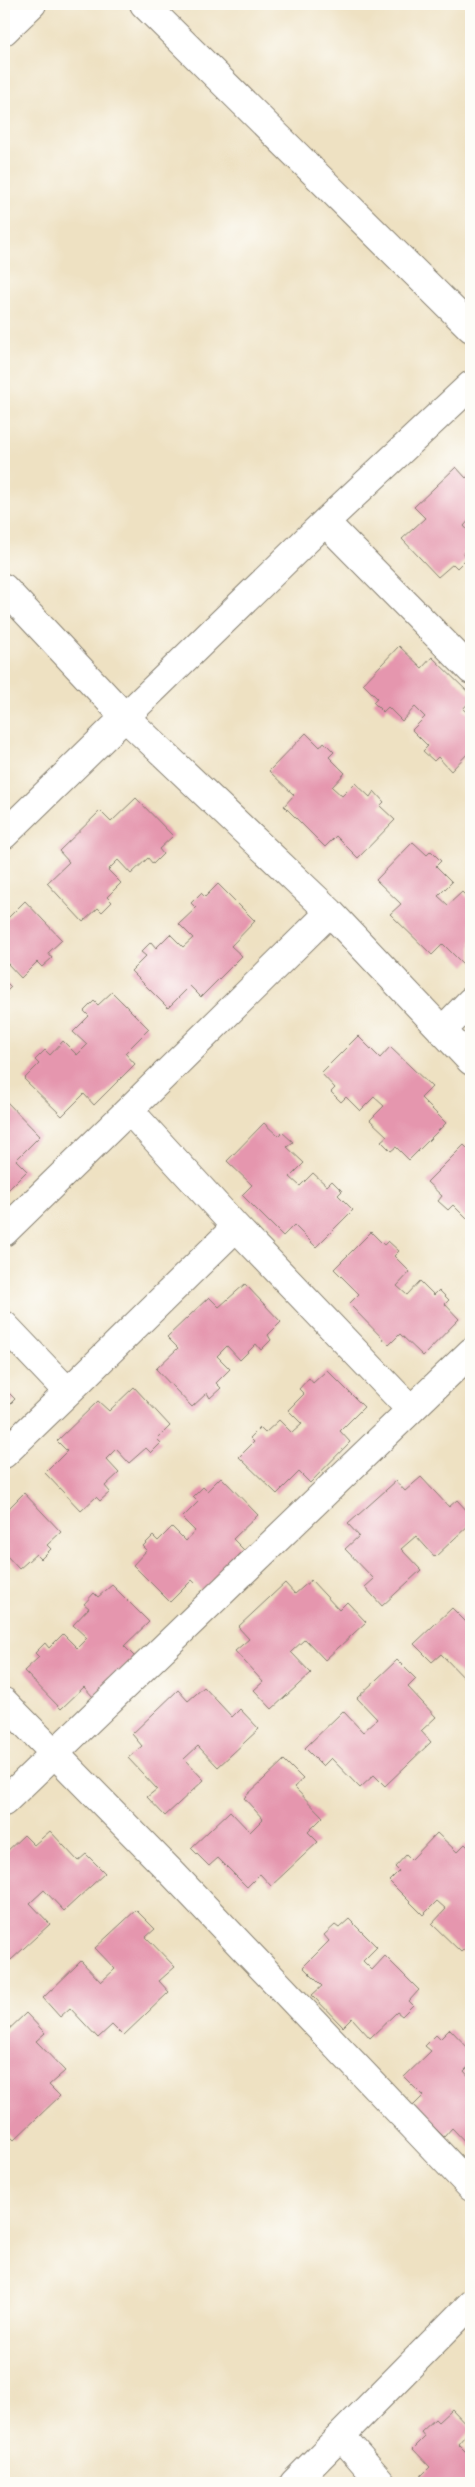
<svg xmlns="http://www.w3.org/2000/svg" width="475" height="2487" font-family="'Gochi Hand',sans-serif">
<style>
.building{fill:#e596ae}
.lines{fill:none;stroke-linecap:round;stroke-linejoin:round}
.minor-casing{stroke:#857e6f;stroke-width:30}
.minor{stroke:#fff;stroke-width:28}
</style>
<rect width="100%" height="100%" fill="#fdfcf7"/>
<filter id="ink" filterUnits="userSpaceOnUse"><feTurbulence type="fractalNoise" baseFrequency=".02" numOctaves="2"/><feDisplacementMap in="SourceGraphic" scale="10" xChannelSelector="R" yChannelSelector="G"/><feConvolveMatrix kernelMatrix="1 2 1 2 8 2 1 2 1" color-interpolation-filters="sRGB"/></filter>
<filter id="wash" filterUnits="userSpaceOnUse"><feTurbulence type="fractalNoise" baseFrequency=".0096" numOctaves="4" result="noise"/><feDisplacementMap in="SourceGraphic" scale="20" xChannelSelector="R" yChannelSelector="G"/><feGaussianBlur stdDeviation="1.12" result="paint"/><feColorMatrix in="noise" values="0 0 0 0 0 0 0 0 0 0 0 0 0 0 0 0 0 1.4 0 .05"/><feComposite in="paint" operator="in"/></filter>
<g filter="url(#wash)">
<rect width="100%" height="100%" fill="#eee1c2"/>
<g id="blocks">
<path class="building" d="M 456,467 L 466,478 L 471,473 L 471,518 L 464,526 L 471,534 L 471,545 L 463,553 L 467,558 L 457,568 L 453,564 L 438,577 L 402,539 L 425,518 L 414,507 Z
M 399,646 L 422,668 L 432,657 L 471,695 L 471,700 L 463,709 L 471,716 L 471,750 L 451,771 L 438,757 L 434,761 L 423,751 L 428,746 L 412,730 L 425,717 L 415,707 L 402,721 L 388,707 L 383,712 L 373,702 L 377,698 L 363,684 Z
M 306,733 L 320,747 L 324,742 L 334,752 L 329,757 L 345,773 L 332,787 L 342,796 L 355,783 L 370,797 L 374,791 L 384,802 L 380,806 L 395,820 L 358,858 L 336,836 L 325,847 L 284,806 L 294,795 L 269,771 Z
M 136,798 L 173,836 L 159,849 L 163,854 L 153,864 L 148,858 L 131,874 L 118,860 L 108,870 L 121,883 L 107,897 L 112,902 L 102,912 L 98,908 L 83,922 L 47,883 L 69,862 L 59,851 L 100,811 L 111,822 Z
M 413,842 L 427,855 L 431,851 L 441,861 L 436,866 L 452,882 L 438,896 L 448,905 L 462,892 L 471,901 L 471,959 L 465,966 L 443,944 L 432,955 L 390,914 L 401,904 L 376,880 Z
M 218,884 L 255,921 L 231,946 L 242,956 L 201,997 L 190,986 L 168,1008 L 131,971 L 146,956 L 141,952 L 151,942 L 156,948 L 170,934 L 183,947 L 193,938 L 179,924 L 196,908 L 191,903 L 201,893 L 205,897 Z
M 25,901 L 62,940 L 48,953 L 52,958 L 42,967 L 37,962 L 21,978 L 7,963 L 4,967 L 4,922 Z
M 4,980 L 11,987 L 4,994 Z
M 112,992 L 149,1029 L 125,1053 L 135,1064 L 94,1105 L 84,1094 L 62,1116 L 24,1079 L 39,1064 L 35,1060 L 45,1050 L 50,1055 L 63,1041 L 77,1055 L 87,1045 L 73,1032 L 89,1016 L 84,1011 L 94,1001 L 98,1005 Z
M 358,1036 L 380,1058 L 390,1047 L 432,1087 L 421,1098 L 446,1123 L 409,1160 L 396,1147 L 391,1151 L 381,1141 L 387,1136 L 370,1120 L 384,1106 L 374,1097 L 360,1111 L 346,1097 L 341,1102 L 331,1092 L 335,1088 L 321,1073 Z
M 4,1099 L 40,1136 L 16,1160 L 27,1171 L 4,1194 Z
M 264,1123 L 278,1136 L 282,1132 L 293,1142 L 287,1147 L 304,1163 L 290,1177 L 300,1186 L 313,1173 L 327,1186 L 332,1181 L 342,1191 L 338,1195 L 353,1210 L 316,1247 L 294,1225 L 283,1236 L 242,1195 L 252,1185 L 227,1161 Z
M 464,1145 L 471,1152 L 471,1214 L 467,1219 L 453,1205 L 448,1210 L 438,1201 L 442,1196 L 427,1182 Z
M 371,1232 L 384,1245 L 388,1241 L 399,1251 L 394,1256 L 410,1272 L 397,1286 L 407,1295 L 420,1281 L 434,1295 L 439,1290 L 449,1300 L 445,1304 L 459,1319 L 423,1356 L 400,1334 L 389,1345 L 349,1304 L 359,1294 L 334,1269 Z
M 245,1284 L 281,1322 L 268,1335 L 271,1340 L 261,1350 L 256,1344 L 240,1360 L 227,1346 L 217,1356 L 230,1369 L 216,1383 L 221,1388 L 210,1398 L 207,1393 L 192,1407 L 156,1369 L 178,1348 L 167,1337 L 209,1297 L 219,1307 Z
M 327,1370 L 364,1407 L 340,1431 L 350,1442 L 310,1483 L 299,1472 L 277,1494 L 239,1457 L 254,1442 L 250,1438 L 260,1428 L 265,1433 L 279,1420 L 292,1433 L 302,1424 L 288,1410 L 304,1394 L 299,1389 L 309,1378 L 313,1383 Z
M 134,1387 L 170,1426 L 157,1439 L 161,1443 L 151,1453 L 146,1448 L 129,1463 L 116,1449 L 106,1459 L 119,1473 L 105,1486 L 110,1492 L 100,1501 L 96,1497 L 81,1511 L 45,1473 L 67,1451 L 57,1441 L 98,1401 L 109,1411 Z
M 4,1388 L 15,1399 L 4,1410 Z
M 221,1477 L 258,1515 L 233,1539 L 244,1550 L 203,1591 L 192,1580 L 170,1602 L 133,1565 L 147,1550 L 143,1546 L 153,1536 L 158,1541 L 172,1527 L 186,1541 L 195,1531 L 182,1518 L 198,1502 L 193,1497 L 203,1487 L 207,1491 Z
M 421,1477 L 449,1507 L 457,1500 L 471,1515 L 471,1523 L 435,1557 L 416,1536 L 401,1549 L 421,1570 L 382,1606 L 365,1587 L 374,1579 L 345,1549 L 359,1536 L 348,1524 L 396,1481 L 405,1491 Z
M 24,1493 L 61,1532 L 47,1545 L 51,1549 L 41,1559 L 36,1554 L 19,1569 L 6,1555 L 4,1558 L 4,1513 Z
M 311,1580 L 339,1610 L 347,1602 L 366,1622 L 325,1660 L 305,1639 L 291,1652 L 311,1673 L 272,1709 L 254,1690 L 263,1682 L 235,1651 L 249,1639 L 238,1627 L 285,1583 L 295,1594 Z
M 112,1585 L 149,1622 L 124,1646 L 135,1657 L 94,1698 L 84,1687 L 61,1709 L 24,1671 L 39,1657 L 35,1653 L 45,1643 L 49,1648 L 63,1634 L 77,1648 L 87,1638 L 73,1625 L 89,1608 L 84,1604 L 94,1593 L 98,1597 Z
M 452,1608 L 471,1627 L 470,1684 L 441,1654 L 432,1662 L 414,1644 Z
M 397,1660 L 416,1679 L 408,1687 L 436,1717 L 421,1731 L 431,1742 L 385,1786 L 374,1775 L 360,1788 L 331,1758 L 323,1766 L 305,1748 L 343,1711 L 363,1732 L 377,1719 L 357,1698 Z
M 204,1687 L 232,1717 L 240,1709 L 259,1729 L 218,1767 L 198,1746 L 184,1759 L 204,1780 L 165,1816 L 147,1797 L 157,1789 L 128,1758 L 142,1746 L 132,1734 L 178,1690 L 188,1701 Z
M 284,1760 L 303,1779 L 294,1787 L 323,1817 L 308,1832 L 318,1842 L 271,1886 L 260,1874 L 247,1887 L 218,1858 L 209,1866 L 191,1848 L 230,1811 L 250,1832 L 263,1819 L 244,1798 Z
M 50,1831 L 78,1861 L 86,1854 L 105,1873 L 64,1911 L 44,1890 L 30,1903 L 50,1924 L 11,1960 L 4,1952 L 4,1854 L 24,1835 L 34,1845 Z
M 437,1833 L 457,1852 L 465,1844 L 471,1850 L 471,1943 L 461,1952 L 432,1924 L 446,1909 L 437,1901 L 423,1915 L 389,1881 L 399,1871 L 395,1867 L 406,1855 L 411,1860 Z
M 136,1910 L 155,1929 L 146,1937 L 175,1967 L 159,1981 L 169,1992 L 123,2036 L 112,2025 L 98,2038 L 70,2008 L 60,2017 L 43,1998 L 81,1961 L 101,1982 L 115,1969 L 95,1948 Z
M 349,1919 L 377,1947 L 363,1961 L 372,1970 L 385,1956 L 419,1990 L 409,2001 L 413,2005 L 402,2016 L 397,2012 L 370,2038 L 352,2018 L 343,2027 L 312,1995 L 322,1986 L 303,1967 L 329,1941 L 324,1935 L 335,1925 L 339,1928 Z
M 26,2013 L 45,2033 L 36,2041 L 65,2071 L 49,2085 L 60,2096 L 14,2140 L 4,2130 L 4,2074 L 6,2073 L 4,2071 L 4,2034 Z
M 450,2029 L 471,2051 L 471,2064 L 464,2071 L 471,2079 L 471,2148 L 452,2128 L 444,2137 L 413,2106 L 423,2096 L 404,2077 L 431,2051 L 425,2046 L 436,2035 L 440,2039 Z
M 452,2409 L 471,2429 L 458,2444 L 471,2457 L 471,2483 L 426,2483 L 420,2477 L 430,2467 L 413,2449 L 425,2437 L 421,2432 L 435,2419 L 438,2422 Z"/>
</g>
</g>
<g filter="url(#ink)">
<use href="#blocks" fill-opacity="0" stroke="#857e6f" stroke-width="1"/>
<g class="lines">
<defs>
<path id="minor" d="M 144,4 L 471,328
M 4,31 L 32,4
M 325,522 L 471,670
M 4,588 L 125,717 L 330,912 L 471,1061
M 4,835 L 325,522 L 471,385
M 442,1031 L 471,1001
M 236,1227 L 129,1110 L 330,912
M 4,1232 L 129,1110
M 4,1325 L 68,1392 L 236,1227 L 411,1410
M 4,1454 L 68,1392
M 4,1702 L 173,1874 L 471,2187
M 4,1802 L 471,1352
M 342,2437 L 382,2483
M 294,2483 L 471,2304"/>
</defs>
<use href="#minor" class="minor-casing"/>
<use href="#minor" class="minor"/>
</g>
</g>
<rect width="475" height="2487" fill="none" stroke="#fdfcf7" stroke-width="20"/>
</svg>
